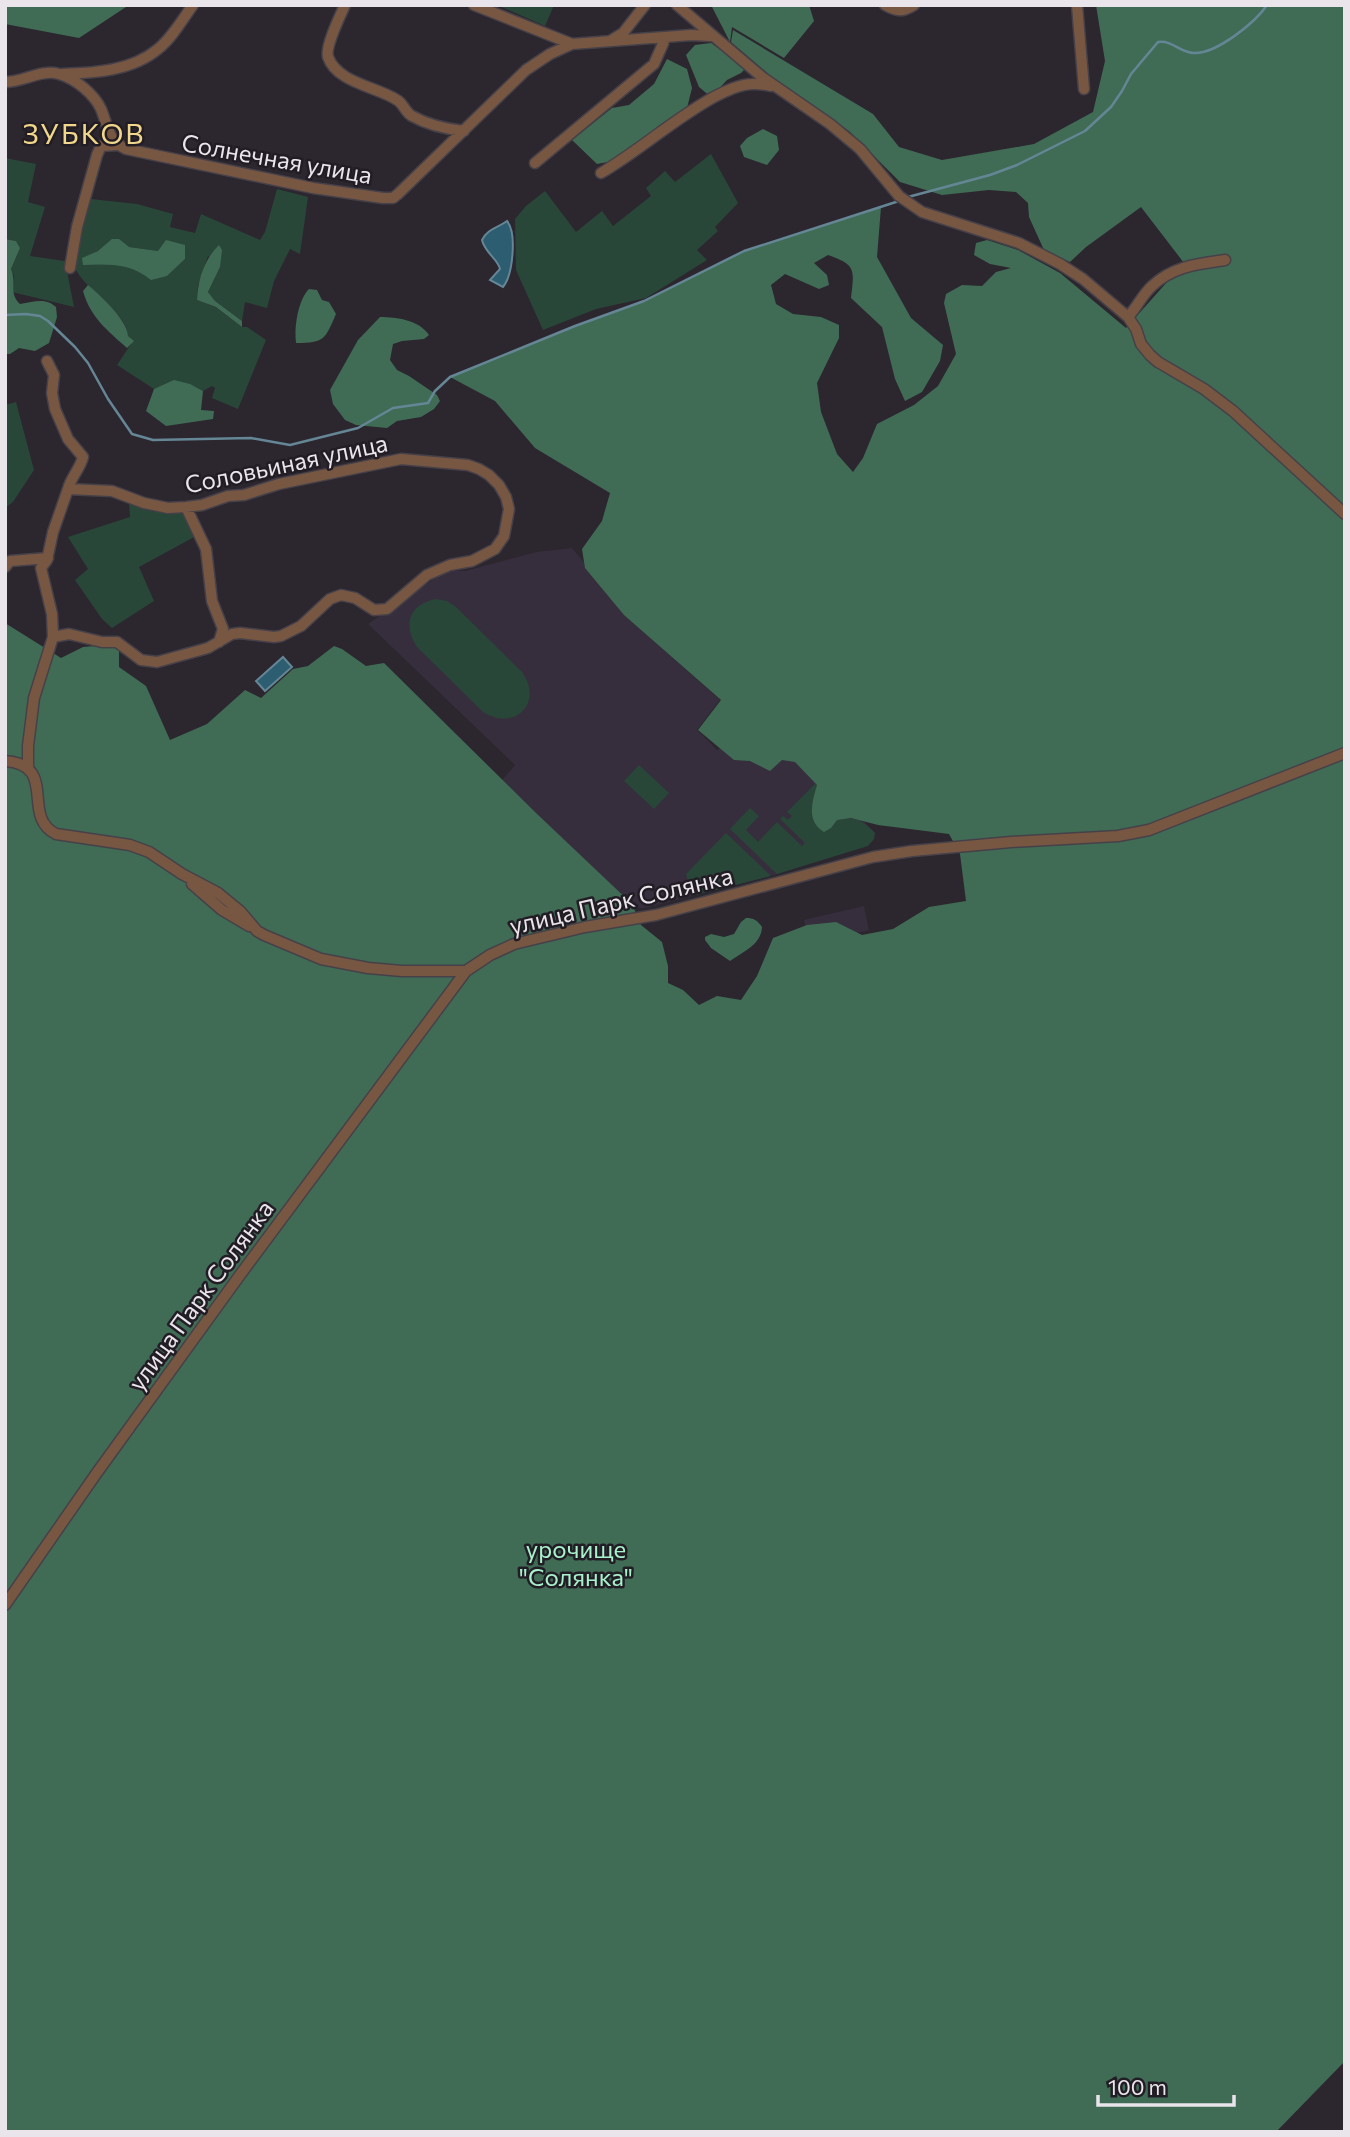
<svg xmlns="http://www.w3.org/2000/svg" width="1350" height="2137" font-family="Commissioner,sans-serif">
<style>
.built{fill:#362e3c}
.green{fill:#294738;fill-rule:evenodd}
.forest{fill:#406c56}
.water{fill:#2c5d70;stroke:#658695;stroke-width:2}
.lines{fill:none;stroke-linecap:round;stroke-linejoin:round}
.stream{stroke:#658695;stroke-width:2.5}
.minor-casing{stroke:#464149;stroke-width:13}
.minor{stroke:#785742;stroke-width:10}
.labels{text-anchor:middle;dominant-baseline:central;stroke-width:5;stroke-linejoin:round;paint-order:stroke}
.street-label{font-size:24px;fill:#e9e5eb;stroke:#221d25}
.park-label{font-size:24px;fill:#a7f2cb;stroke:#221d25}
.quarter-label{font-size:28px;letter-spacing:2px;fill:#f1d78b;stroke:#221d25}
</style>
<rect width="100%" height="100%" fill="#2c262f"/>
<path class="built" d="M 572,548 L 637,626 L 720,700 L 697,730 L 717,750 L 753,725 L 800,754 L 875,833 L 870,844 L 774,875 L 649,907 L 617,911 L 497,786 L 515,765 L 368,624 L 446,571 L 465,571 L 536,552 Z
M 864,906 L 869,930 L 827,940 L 808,940 L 804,920 Z"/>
<path class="green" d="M 497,5 L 554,5 L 545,26 Z
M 711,154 L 738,203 L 715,227 L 718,231 L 697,250 L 707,260 L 646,298 L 596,309 L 543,330 L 516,270 L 515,219 L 526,206 L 545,191 L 576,232 L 602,211 L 613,226 L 651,196 L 646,188 L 665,171 L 675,182 Z
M 5,158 L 36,164 L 28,202 L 45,207 L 30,256 L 65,261 L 74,307 L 12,292 L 14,276 L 11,269 L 20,248 L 16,241 L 5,239 Z
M 277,189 L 308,197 L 300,254 L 290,249 L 274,281 L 267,308 L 245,302 L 242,321 L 215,301 L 208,292 L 220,267 L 208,256 L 198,286 L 197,300 L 216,307 L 242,327 L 247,327 L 266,340 L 238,409 L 212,398 L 215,388 L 212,386 L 203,391 C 182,380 176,380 154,389 L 117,365 L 133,341 L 128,336 C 128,311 76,285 74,263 C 73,254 88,211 91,199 L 137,204 L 173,214 L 170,227 L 195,233 L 201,214 L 260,240 L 265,232 ZM 129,247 L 158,251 L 185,259 L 167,276 L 140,271 L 117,264 L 83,264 L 83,258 L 98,251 Z
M 16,402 L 34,470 L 13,502 L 5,508 L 5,405 Z
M 129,502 L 152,511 L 184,514 L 196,536 L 139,567 L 154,601 L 112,628 L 102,619 L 75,580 L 88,569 L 68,537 L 130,517 Z
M 436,599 L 447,601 L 456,607 L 522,672 C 544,703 515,732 483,712 L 417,647 C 402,624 410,604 436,599 Z
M 639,765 L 669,793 L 654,809 L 624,781 Z
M 816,783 L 817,785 L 813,801 L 831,828 L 836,820 C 857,817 861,819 875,833 L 874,839 L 868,846 L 777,874 L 730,829 L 750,808 L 759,816 L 746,830 L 758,842 L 777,822 L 802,846 L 805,843 L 780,819 L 783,816 L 788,820 L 792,816 L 787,812 Z
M 726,833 L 771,876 L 692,896 L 686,874 Z"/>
<path class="forest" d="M 5,5 L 129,5 L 79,38 L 5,24 Z
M 711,5 L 809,5 L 814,21 L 784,58 L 732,27 L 730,42 Z
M 1096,5 L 1345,5 L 1345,2061 L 1276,2132 L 5,2132 L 5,623 L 61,658 L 83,647 L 119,644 L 119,667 L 146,686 L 170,740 L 207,724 L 245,690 L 261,698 L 293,669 L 308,666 L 334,646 L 342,649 L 366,666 L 384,663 L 536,813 L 632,904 L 641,925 L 662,942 L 668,966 L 668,983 L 683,990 L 699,1005 L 717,996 L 741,1000 L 757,976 L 773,938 L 807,925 L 836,922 L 862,935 L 893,929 L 929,907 L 966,901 L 960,854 L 949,834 L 878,825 L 851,818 L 837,820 L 831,828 L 824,832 C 806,821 812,802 817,785 L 795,762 L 782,760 L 770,771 L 750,761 L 734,760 L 698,730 L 721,700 L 624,615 L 585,568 L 582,549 L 602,521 L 610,493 L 535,448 L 495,401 L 450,377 L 575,326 L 644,301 L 744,251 L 881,207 L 877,257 L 911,318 L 943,345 L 940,361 L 922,392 L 905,401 L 895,379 L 882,327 L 851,298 C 854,270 857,265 828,255 L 814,263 L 827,275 L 829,285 L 819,289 L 785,274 L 771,285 L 776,304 L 793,314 L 821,317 L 839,325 L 839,338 L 817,383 L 821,412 L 837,454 L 853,472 L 863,458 L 877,424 L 914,405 L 938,386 L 956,354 L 944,303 L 946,294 L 962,285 L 982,286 L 996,272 L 1011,268 L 990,264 L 974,255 L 976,243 L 987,240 L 1018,250 L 1060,273 L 1126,328 L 1184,263 L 1141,207 L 1086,247 L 1070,262 L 1044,250 L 1029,217 L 1028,203 L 1016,192 L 989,190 L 942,195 L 900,182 L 849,131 L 779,83 L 731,42 L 733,30 L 873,114 L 899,147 L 942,160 L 1034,144 L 1093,112 L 1105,61 Z
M 711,43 L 746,68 L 741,73 L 727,80 L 711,97 L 699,87 L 686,55 L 695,45 Z
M 667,59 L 687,69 L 692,88 L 687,108 L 613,161 L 597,164 L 572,140 L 612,108 L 629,105 L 654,84 Z
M 763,129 L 777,136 L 779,150 L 767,165 L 744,157 L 740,146 L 747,138 Z
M 5,239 L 16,241 L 20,248 L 11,269 C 17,282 8,293 20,304 C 34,302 45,297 56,307 L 57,317 L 49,343 L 35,351 L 19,348 L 10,354 L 5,354 Z
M 112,239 L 119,239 L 129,247 L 158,251 L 166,240 L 185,245 L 185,259 L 167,276 L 151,280 C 130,263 109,264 83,265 L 82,258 L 98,251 Z
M 219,245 L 222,250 L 220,267 L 208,292 L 215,301 L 242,321 L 242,327 L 216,307 L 197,300 C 198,279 204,260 219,245 Z
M 88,285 C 101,296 128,321 128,336 L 134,341 L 127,348 C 108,331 90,317 83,291 Z
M 309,289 L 317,290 L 322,300 L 329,302 L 336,314 C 325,339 325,343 296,343 C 294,327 298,300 309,289 Z
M 380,317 C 397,317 419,320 429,335 L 424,339 L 402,341 L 393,344 L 390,360 L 397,370 L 409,376 L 437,395 L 440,401 L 434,409 L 421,417 L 397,421 L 387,428 L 356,425 L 345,420 L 333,404 L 330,390 L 358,340 Z
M 174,380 L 190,384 L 203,391 L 201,410 L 214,411 L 213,419 L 166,426 L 146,411 L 154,389 Z
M 746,918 C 754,918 757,920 762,927 C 761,945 744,951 730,961 L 711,948 L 705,940 L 705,937 L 711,934 L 724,937 L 734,934 L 741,922 Z"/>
<path class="water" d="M 507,221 C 517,233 513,275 503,287 L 490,280 L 500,269 C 498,259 485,253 482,240 C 488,228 498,228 507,221 Z
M 283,657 L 292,667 L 265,691 L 256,681 Z"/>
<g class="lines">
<path class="stream" d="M 908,197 L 990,175 L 1017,165 L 1085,131 L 1111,107 L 1122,91 L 1131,74 L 1158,42 C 1173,40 1180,53 1194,53 C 1216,54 1255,23 1267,5
M 5,315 L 26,314 L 40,316 L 48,321 L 75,347 L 88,363 L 108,399 L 132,434 L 153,440 L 251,438 L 290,445 L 358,428 L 393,408 L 428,403 L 435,391 L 450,377 L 575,326 L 644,301 L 744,251 L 899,201"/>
<defs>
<path id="minor" d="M 345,5 C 340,16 325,47 328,57 C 337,83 378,87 397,100 C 403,103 405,112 412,116 C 428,125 446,129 464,131
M 474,5 L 572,44
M 677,5 L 762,77 L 830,124 L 860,149 L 899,196 L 922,212 L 1019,243 L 1060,264 L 1083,279 L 1128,317 L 1136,329 L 1141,344 L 1150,355 L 1158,362 L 1204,389 L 1233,411 L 1345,514
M 885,5 C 897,12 903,12 914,5
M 1077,5 L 1084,89
M 610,41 L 623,33 L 645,5
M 62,74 C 94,73 132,71 158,49 C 172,38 182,20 193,5
M 5,82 C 23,82 41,69 59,74 C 76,79 94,94 101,109 C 108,126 108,141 126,149 L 313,188 L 383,198 L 393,198 L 398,194 L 526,70 L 550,54 L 572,44 L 691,35 L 712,36
M 535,163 L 654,64 L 666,37
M 601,173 C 640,150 674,119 714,97 C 724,92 733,87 744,85 C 753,83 762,84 771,86
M 70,268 L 77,227 L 97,155 L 101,146 L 117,145
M 1128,317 C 1137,307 1143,294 1152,286 C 1173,266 1198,264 1225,260
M 47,361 L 54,375 L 52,393 L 55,409 L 68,439 L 83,457 C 80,469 71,477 68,489 L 112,491 L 144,503 L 168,508 L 186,507 L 202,505 L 228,496 L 244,495 L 279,484 L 401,459 L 468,465 L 479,469 L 489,475 L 499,485 L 506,497 L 509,509 L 504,536 L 495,549 L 472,561 L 450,565 L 427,575 L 387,609 L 374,610 L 355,598 L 341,595 L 330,599 L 301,626 L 281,636 L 274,637 L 240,633 L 232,634 L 208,648 L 157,662 L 141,660 L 117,642 L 102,642 L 69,634 L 53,637
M 186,507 L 206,549 L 212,601 L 223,629 L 219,642
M 5,567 L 10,561 L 48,558
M 5,761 C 59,765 20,816 56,834 L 130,845 L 149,852 L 182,874 L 218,893 L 240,911 L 257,931 L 264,935 L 321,959 L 368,968 L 402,971 L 466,971
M 28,768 L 28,746 L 34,698 L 53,637 L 52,614 L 41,568 L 47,560 L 53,532 L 68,489
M 192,884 L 222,910 L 249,926
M 5,1605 L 96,1474 L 240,1275 L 466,971 L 490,955 L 514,944 L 585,927 L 656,915 L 873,857 L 912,851 L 1011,842 L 1118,836 L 1149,830 L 1345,753"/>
</defs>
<use href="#minor" class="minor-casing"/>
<use href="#minor" class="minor"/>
</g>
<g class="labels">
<g class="street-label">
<text transform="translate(277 158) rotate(10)">Солнечная улица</text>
<text transform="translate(286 463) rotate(-12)">Соловьиная улица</text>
<text transform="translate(621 900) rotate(-13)">улица Парк Солянка</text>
<text transform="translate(200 1295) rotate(-54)">улица Парк Солянка</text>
</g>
<g class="park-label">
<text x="576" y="1548">урочище<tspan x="576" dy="28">"Солянка"</tspan></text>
</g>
<g class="quarter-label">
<text x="84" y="133">ЗУБКОВ</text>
</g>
</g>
<rect width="1350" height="2137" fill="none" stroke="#e9e5eb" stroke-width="14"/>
<path d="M1098 2095v10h136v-10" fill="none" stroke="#e9e5eb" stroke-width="3.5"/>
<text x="1108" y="2095" font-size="21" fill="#e9e5eb" stroke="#221d25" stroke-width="5" paint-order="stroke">100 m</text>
</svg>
